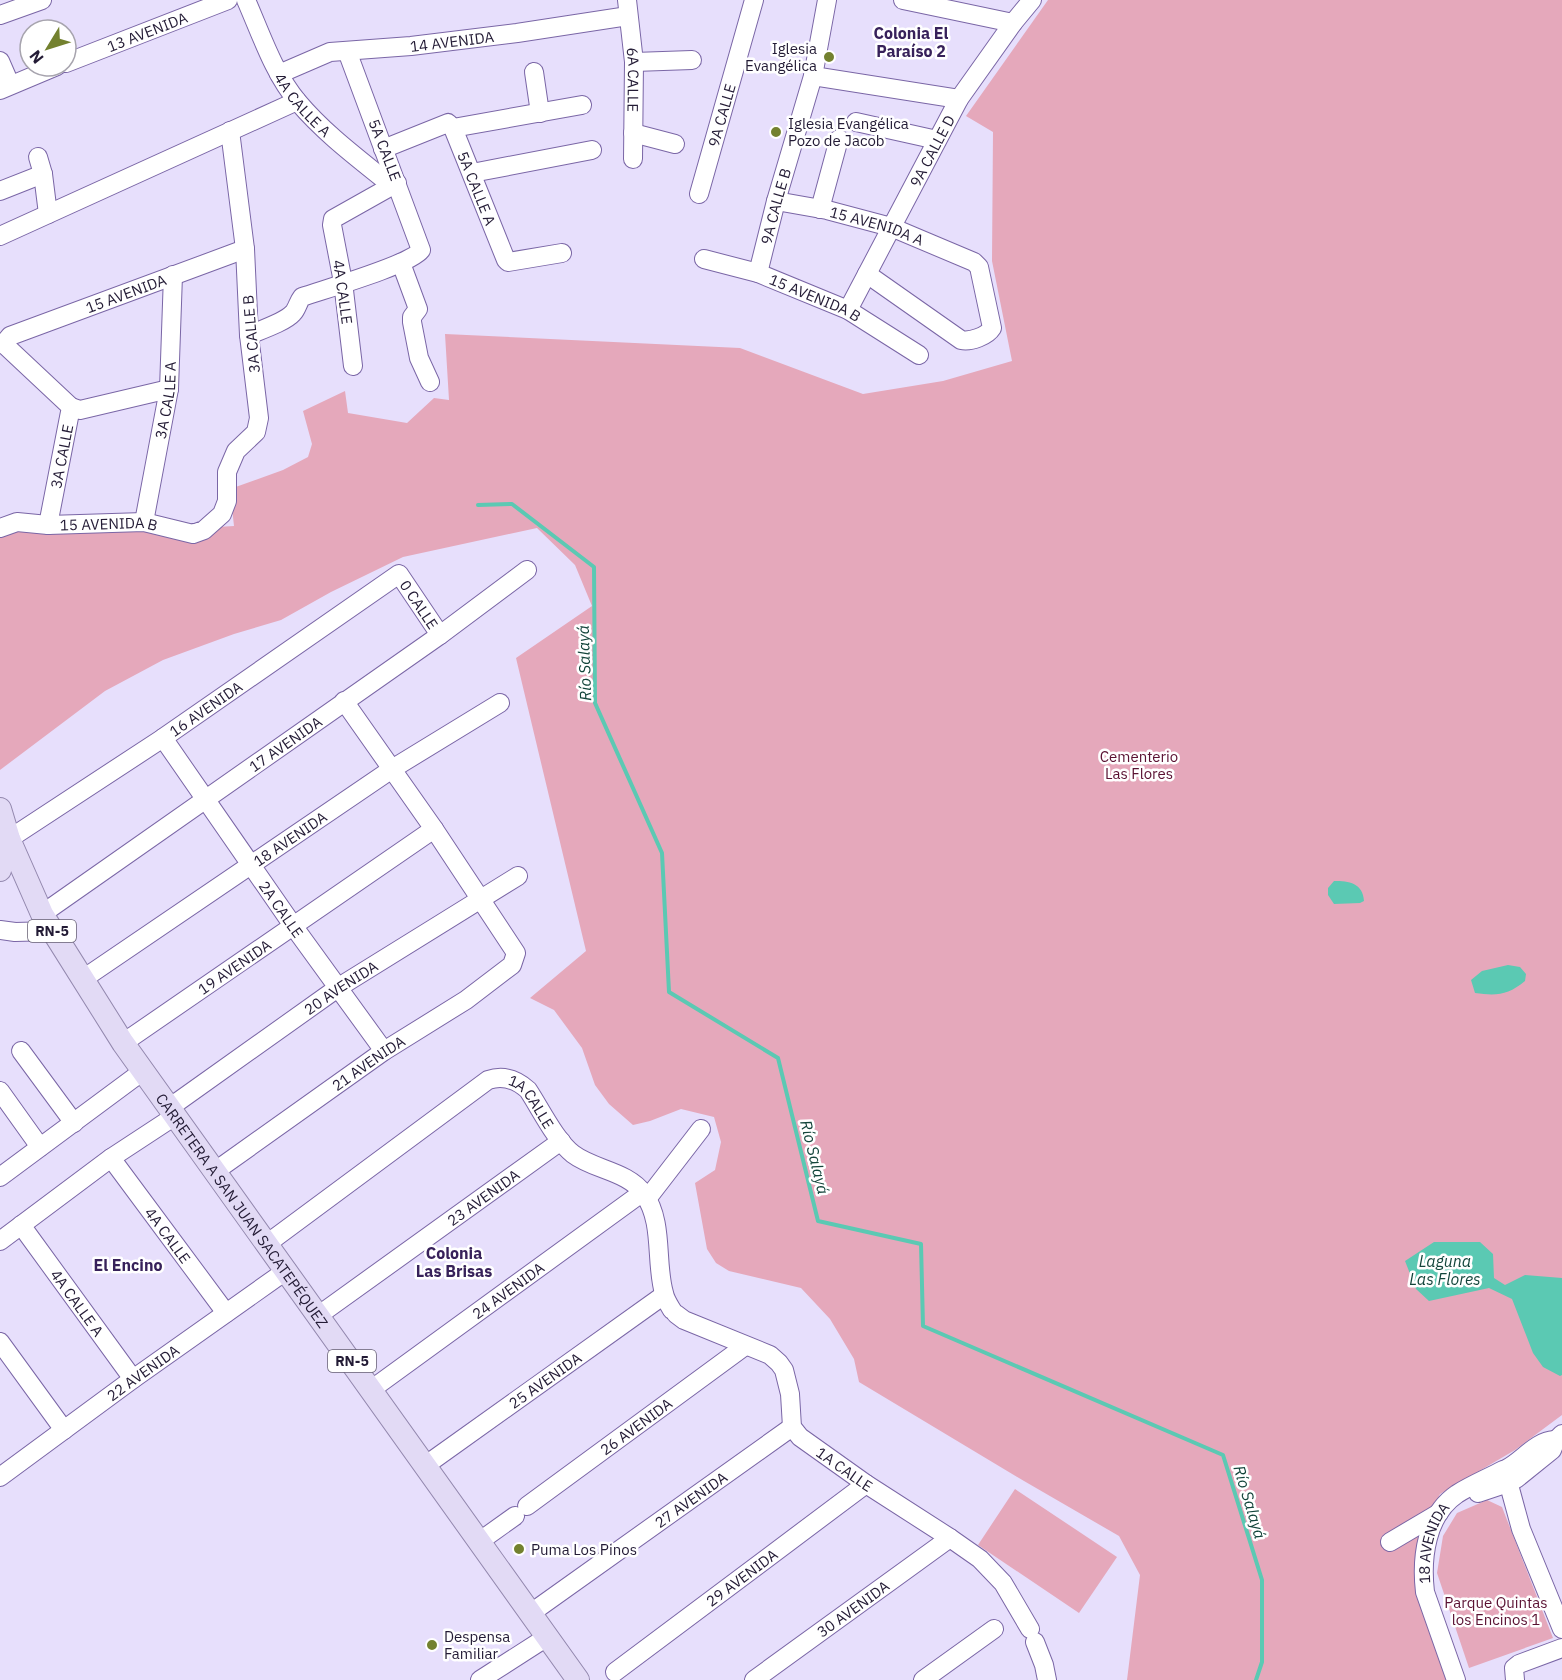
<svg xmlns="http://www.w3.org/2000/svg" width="1562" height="1680" font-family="'IBM Plex Sans',sans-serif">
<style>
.green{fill:#e5a8bb}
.water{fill:#5bc9b3}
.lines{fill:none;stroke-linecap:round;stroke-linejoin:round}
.stream{stroke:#5bc9b3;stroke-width:4}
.minor-casing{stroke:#7a66a6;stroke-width:20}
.major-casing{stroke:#9388ae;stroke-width:24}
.minor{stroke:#fff;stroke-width:18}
.major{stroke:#e2daf5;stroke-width:22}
.poi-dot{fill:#73812f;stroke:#fff;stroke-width:2}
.labels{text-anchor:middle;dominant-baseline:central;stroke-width:5;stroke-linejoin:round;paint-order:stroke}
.shield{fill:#fff;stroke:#655f72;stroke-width:1.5}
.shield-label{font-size:14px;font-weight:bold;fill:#231b35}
.street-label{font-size:15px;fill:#231b35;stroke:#fff}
.poi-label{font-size:15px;fill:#231b35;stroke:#fff;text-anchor:start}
.park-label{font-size:15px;fill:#5a1132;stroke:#fff}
.neighbourhood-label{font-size:16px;font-weight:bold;fill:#37215a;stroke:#fff}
.water-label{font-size:16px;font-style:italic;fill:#13453b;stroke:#fff}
</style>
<rect width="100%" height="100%" fill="#e7dffc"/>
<path class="green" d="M 1048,0 L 1562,0 L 1562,1415 L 1515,1450 L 1440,1494 L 1426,1524 L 1420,1562 L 1455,1680 L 1127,1680 L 1140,1575 L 1119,1536 L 1024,1481 L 859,1382 L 854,1359 L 830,1319 L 801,1288 L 729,1271 L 716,1263 L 707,1249 L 695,1183 L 715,1170 L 721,1142 L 714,1117 L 681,1109 L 650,1121 L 633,1125 L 609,1104 L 595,1085 L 582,1048 L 554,1010 L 530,998 L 586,951 L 516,658 L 592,606 L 575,565 L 537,528 L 403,557 L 331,592 L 281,620 L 234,634 L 163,660 L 105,691 L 0,770 L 0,531 L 149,531 L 234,526 L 230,489 L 283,470 L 308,457 L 312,444 L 303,411 L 345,391 L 348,413 L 407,423 L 434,398 L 449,400 L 445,334 L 740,348 L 863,394 L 943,381 L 1012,361 L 992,261 L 993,132 L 966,116 Z
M 1015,1489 L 1117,1557 L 1079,1613 L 978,1545 Z
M 1487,1500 L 1502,1507 L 1553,1638 L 1469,1668 L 1437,1573 L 1443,1536 L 1457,1513 Z"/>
<path class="water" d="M 1334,881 C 1349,881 1363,883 1364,901 L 1360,903 L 1334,904 L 1328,895 L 1328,888 Z
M 1508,965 L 1520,967 L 1526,974 L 1525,981 C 1508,995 1497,996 1475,993 L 1471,980 L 1482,971 Z
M 1434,1242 L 1480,1242 L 1493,1254 L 1494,1278 L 1505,1285 L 1525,1275 L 1562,1278 L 1562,1375 L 1560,1376 L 1543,1367 L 1533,1353 L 1512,1299 L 1489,1288 L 1429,1301 L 1416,1289 L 1405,1261 Z"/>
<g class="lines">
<path class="stream" d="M 478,505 L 512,504 L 594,567 L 595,703 L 662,853 L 669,992 L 778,1058 L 818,1221 L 921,1244 L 923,1326 L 1223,1455 L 1262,1580 L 1262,1662 L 1256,1680"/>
<defs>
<g id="minor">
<path id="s1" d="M 246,0 C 261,34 274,74 298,102 C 325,134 359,159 391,185"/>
<path id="s2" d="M 627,0 L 634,62 L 633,159"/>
<path d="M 903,0 L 1013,23"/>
<path d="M 0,15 L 42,0"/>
<path d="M 0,61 L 10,84"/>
<path d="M 634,62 L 692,60"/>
<path id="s3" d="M 66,63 L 228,0"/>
<path d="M 534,72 L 540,113"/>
<path id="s4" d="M 279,74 L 330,52 L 411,46 L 517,33 L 628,16"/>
<path d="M 813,76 L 959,99"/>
<path d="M 0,90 L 57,66"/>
<path d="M 856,122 L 937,140"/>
<path d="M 453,128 L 582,105"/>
<path d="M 633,133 L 675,144"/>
<path id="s5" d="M 383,149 L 448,123 L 453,128 L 506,260 L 508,262 L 562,253"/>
<path d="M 38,157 L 43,174 L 48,214"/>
<path d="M 472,173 L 592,150"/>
<path d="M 0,191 L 43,174"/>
<path id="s6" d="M 699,194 L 754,0"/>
<path id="s7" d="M 776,201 L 827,210 L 891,227 L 974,262 L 979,267 L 992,328 C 987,336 971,342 961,340 L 867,274"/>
<path d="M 820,209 L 839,139"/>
<path d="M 0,236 L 297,101"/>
<path id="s8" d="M 704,259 L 758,273 L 848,310 L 919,355"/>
<path d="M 401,263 L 418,309 L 412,317 L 412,322 L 419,358 L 430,382"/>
<path id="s9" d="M 758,273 L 776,201 L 813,76 L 827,0"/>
<path id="s10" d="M 848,310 L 959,99 L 1013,23 L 1032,0"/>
<path d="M 249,335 C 261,330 285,322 293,313 C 297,309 298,302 302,297 C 325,289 410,265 421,250 L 347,51"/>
<path d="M 353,366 L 343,282 L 332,225 L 333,219 L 397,183"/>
<path d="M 71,407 L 80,410 L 169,389"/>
<path id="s11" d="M 144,522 L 169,389 L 173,275"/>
<path id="s12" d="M 48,525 L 71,407 L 7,347 L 6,341 L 10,336 L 245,249"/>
<path id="s13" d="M 0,528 L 17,522 L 48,525 L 144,522 L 193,534 L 204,530 L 222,514 L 227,501 L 227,472 L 236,451 L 256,432 L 259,418 L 249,335 L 245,249 L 230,131"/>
<path id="s14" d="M 163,738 L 294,927 L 384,1051"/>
<path id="s15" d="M 9,839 L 163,738 L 399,574 L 440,635"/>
<path id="s16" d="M 42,914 L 440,635 L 527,570"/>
<path d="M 0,930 L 15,932 L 52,931"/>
<path id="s17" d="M 83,979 L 392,769 L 500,703"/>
<path id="s18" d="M 123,1043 L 434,829"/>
<path d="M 21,1051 L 74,1123"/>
<path d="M 0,1091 L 40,1147"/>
<path id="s19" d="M 169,1108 L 339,987 L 518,876"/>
<path id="s20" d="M 111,1158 L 226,1313"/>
<path id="s21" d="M 214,1172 L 384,1051 L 466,1000 L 512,965 L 516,953 L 434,829 L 344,701"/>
<path d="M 0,1177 L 143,1071"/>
<path d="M 647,1199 L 701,1129"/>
<path id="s22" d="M 21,1225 L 133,1379"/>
<path d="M 0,1241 L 111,1158 L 175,1116"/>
<path id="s23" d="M 268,1243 L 488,1080 C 503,1075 516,1079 528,1090 C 540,1108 556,1141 573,1154 C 594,1170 628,1171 644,1194 C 664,1222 655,1262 664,1293 C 665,1299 669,1305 672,1310"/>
<path id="s24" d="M 676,1314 L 684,1320 L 770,1355 L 779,1363 L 784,1370 L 790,1394 L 792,1427 L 800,1437 L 866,1484 L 950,1538 L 980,1559 L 1003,1583 L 1030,1629"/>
<path id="s25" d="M 319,1315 L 561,1141"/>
<path d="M 0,1342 L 64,1430"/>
<path id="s26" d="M 372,1389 L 643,1192"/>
<path id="s27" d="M 426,1465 L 664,1295"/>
<path d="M 1506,1469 C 1522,1461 1536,1441 1554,1440"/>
<path id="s28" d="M 0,1477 L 133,1379 L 287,1270"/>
<path d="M 1516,1479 L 1552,1450 L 1556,1440 L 1562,1434"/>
<path d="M 1509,1485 L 1521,1529 L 1562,1629"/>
<path d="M 1478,1493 L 1505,1484"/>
<path id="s29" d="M 527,1506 L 745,1346"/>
<path d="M 480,1541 L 515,1516"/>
<path d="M 1390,1542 L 1439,1513"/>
<path id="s30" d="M 531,1613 L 792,1427"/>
<path d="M 1035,1642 L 1044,1665 L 1047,1680"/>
<path id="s31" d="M 615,1672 L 866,1484"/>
<path d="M 480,1680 L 547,1637"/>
<path id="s32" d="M 754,1680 L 950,1538"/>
<path d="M 923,1680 L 994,1629"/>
<path id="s33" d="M 1456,1680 L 1425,1592 C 1421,1558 1426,1515 1457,1494 C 1471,1485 1488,1478 1503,1470"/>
<path d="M 1515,1680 L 1514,1668 L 1519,1664 L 1562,1648"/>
</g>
<g id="major">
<path id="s34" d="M 0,809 L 9,839 L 42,914 L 123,1043 L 578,1680"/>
<path d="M 0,870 L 9,839"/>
</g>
</defs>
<use href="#minor" class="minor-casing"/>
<use href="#major" class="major-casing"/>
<use href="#minor" class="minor"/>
<use href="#major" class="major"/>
</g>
<g class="poi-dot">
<circle cx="829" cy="57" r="6"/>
<circle cx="776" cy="132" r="6"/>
<circle cx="519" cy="1549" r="6"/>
<circle cx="432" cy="1645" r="6"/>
</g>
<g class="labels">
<g class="shield">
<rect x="28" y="920" width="48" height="22" rx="4.5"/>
<rect x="328" y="1350" width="48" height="22" rx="4.5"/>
</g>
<g class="shield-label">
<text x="52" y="931">RN-5</text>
<text x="352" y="1361">RN-5</text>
</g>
<g class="street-label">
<text stroke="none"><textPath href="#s3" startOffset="87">13 AVENIDA</textPath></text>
<text stroke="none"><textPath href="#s4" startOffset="178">14 AVENIDA</textPath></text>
<text stroke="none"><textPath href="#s2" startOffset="80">6A CALLE</textPath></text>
<text stroke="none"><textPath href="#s1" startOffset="120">4A CALLE A</textPath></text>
<text stroke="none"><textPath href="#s6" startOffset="82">9A CALLE</textPath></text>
<text transform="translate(385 150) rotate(69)">5A CALLE</text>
<text stroke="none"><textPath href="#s10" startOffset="180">9A CALLE D</textPath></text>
<text stroke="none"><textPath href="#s5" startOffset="142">5A CALLE A</textPath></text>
<text stroke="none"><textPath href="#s9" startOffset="69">9A CALLE B</textPath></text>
<text stroke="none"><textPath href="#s7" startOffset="104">15 AVENIDA A</textPath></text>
<text transform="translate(343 292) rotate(82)">4A CALLE</text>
<text stroke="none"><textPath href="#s12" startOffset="344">15 AVENIDA</textPath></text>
<text stroke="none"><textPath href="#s8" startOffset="118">15 AVENIDA B</textPath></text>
<text transform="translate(251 334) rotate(-95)">3A CALLE B</text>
<text stroke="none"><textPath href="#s11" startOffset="124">3A CALLE A</textPath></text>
<text stroke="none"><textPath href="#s12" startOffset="70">3A CALLE</textPath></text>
<text stroke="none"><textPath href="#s13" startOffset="110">15 AVENIDA B</textPath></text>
<text stroke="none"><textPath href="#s15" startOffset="508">0 CALLE</textPath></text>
<text stroke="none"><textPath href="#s15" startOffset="236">16 AVENIDA</textPath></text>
<text stroke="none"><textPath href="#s16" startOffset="297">17 AVENIDA</textPath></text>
<text stroke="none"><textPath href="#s17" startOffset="250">18 AVENIDA</textPath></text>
<text stroke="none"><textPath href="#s14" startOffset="208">2A CALLE</textPath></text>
<text stroke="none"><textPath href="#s18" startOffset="135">19 AVENIDA</textPath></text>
<text stroke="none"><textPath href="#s19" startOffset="210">20 AVENIDA</textPath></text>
<text stroke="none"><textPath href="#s21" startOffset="189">21 AVENIDA</textPath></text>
<text stroke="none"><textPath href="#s23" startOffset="328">1A CALLE</textPath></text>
<text stroke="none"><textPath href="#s25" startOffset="202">23 AVENIDA</textPath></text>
<text stroke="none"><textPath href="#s34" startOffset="471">CARRETERA A SAN JUAN SACATEPÉQUEZ</textPath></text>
<text stroke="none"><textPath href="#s20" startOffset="96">4A CALLE</textPath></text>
<text stroke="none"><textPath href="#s26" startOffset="168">24 AVENIDA</textPath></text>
<text stroke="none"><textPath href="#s22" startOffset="96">4A CALLE A</textPath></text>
<text stroke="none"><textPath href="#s28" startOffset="177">22 AVENIDA</textPath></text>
<text stroke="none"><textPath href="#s27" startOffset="146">25 AVENIDA</textPath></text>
<text stroke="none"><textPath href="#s29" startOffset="135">26 AVENIDA</textPath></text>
<text stroke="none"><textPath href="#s24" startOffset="249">1A CALLE</textPath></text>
<text stroke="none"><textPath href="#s30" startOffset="196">27 AVENIDA</textPath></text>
<text stroke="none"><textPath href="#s33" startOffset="144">18 AVENIDA</textPath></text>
<text stroke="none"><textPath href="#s31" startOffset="158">29 AVENIDA</textPath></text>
<text stroke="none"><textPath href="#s32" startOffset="122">30 AVENIDA</textPath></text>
</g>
<g class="poi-label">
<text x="817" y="48" text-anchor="end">Iglesia<tspan x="817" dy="17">Evangélica</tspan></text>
<text x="788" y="123">Iglesia Evangélica<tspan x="788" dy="17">Pozo de Jacob</tspan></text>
<text x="531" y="1549">Puma Los Pinos</text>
<text x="444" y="1636">Despensa<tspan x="444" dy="17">Familiar</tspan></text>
</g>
<g class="park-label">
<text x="1139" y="756">Cementerio<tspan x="1139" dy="17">Las Flores</tspan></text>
<text x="1496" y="1602">Parque Quintas<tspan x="1496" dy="17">los Encinos 1</tspan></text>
</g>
<g class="neighbourhood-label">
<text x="911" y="33">Colonia El<tspan x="911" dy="18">Paraíso 2</tspan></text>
<text x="454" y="1253">Colonia<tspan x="454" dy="18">Las Brisas</tspan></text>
<text x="128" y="1265">El Encino</text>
</g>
<g class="water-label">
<text transform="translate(584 663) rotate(-92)">Río Salayá</text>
<text transform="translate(815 1157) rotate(76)">Río Salayá</text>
<text x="1445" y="1261">Laguna<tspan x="1445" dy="18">Las Flores</tspan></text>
<text transform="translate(1250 1502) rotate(73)">Río Salayá</text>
</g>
</g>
<g transform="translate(48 48) rotate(232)"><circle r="28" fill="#ffffff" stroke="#a7a4ae" stroke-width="1.5"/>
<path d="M0-4.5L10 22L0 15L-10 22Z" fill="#73812f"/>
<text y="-9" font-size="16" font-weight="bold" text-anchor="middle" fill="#231b35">N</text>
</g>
</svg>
